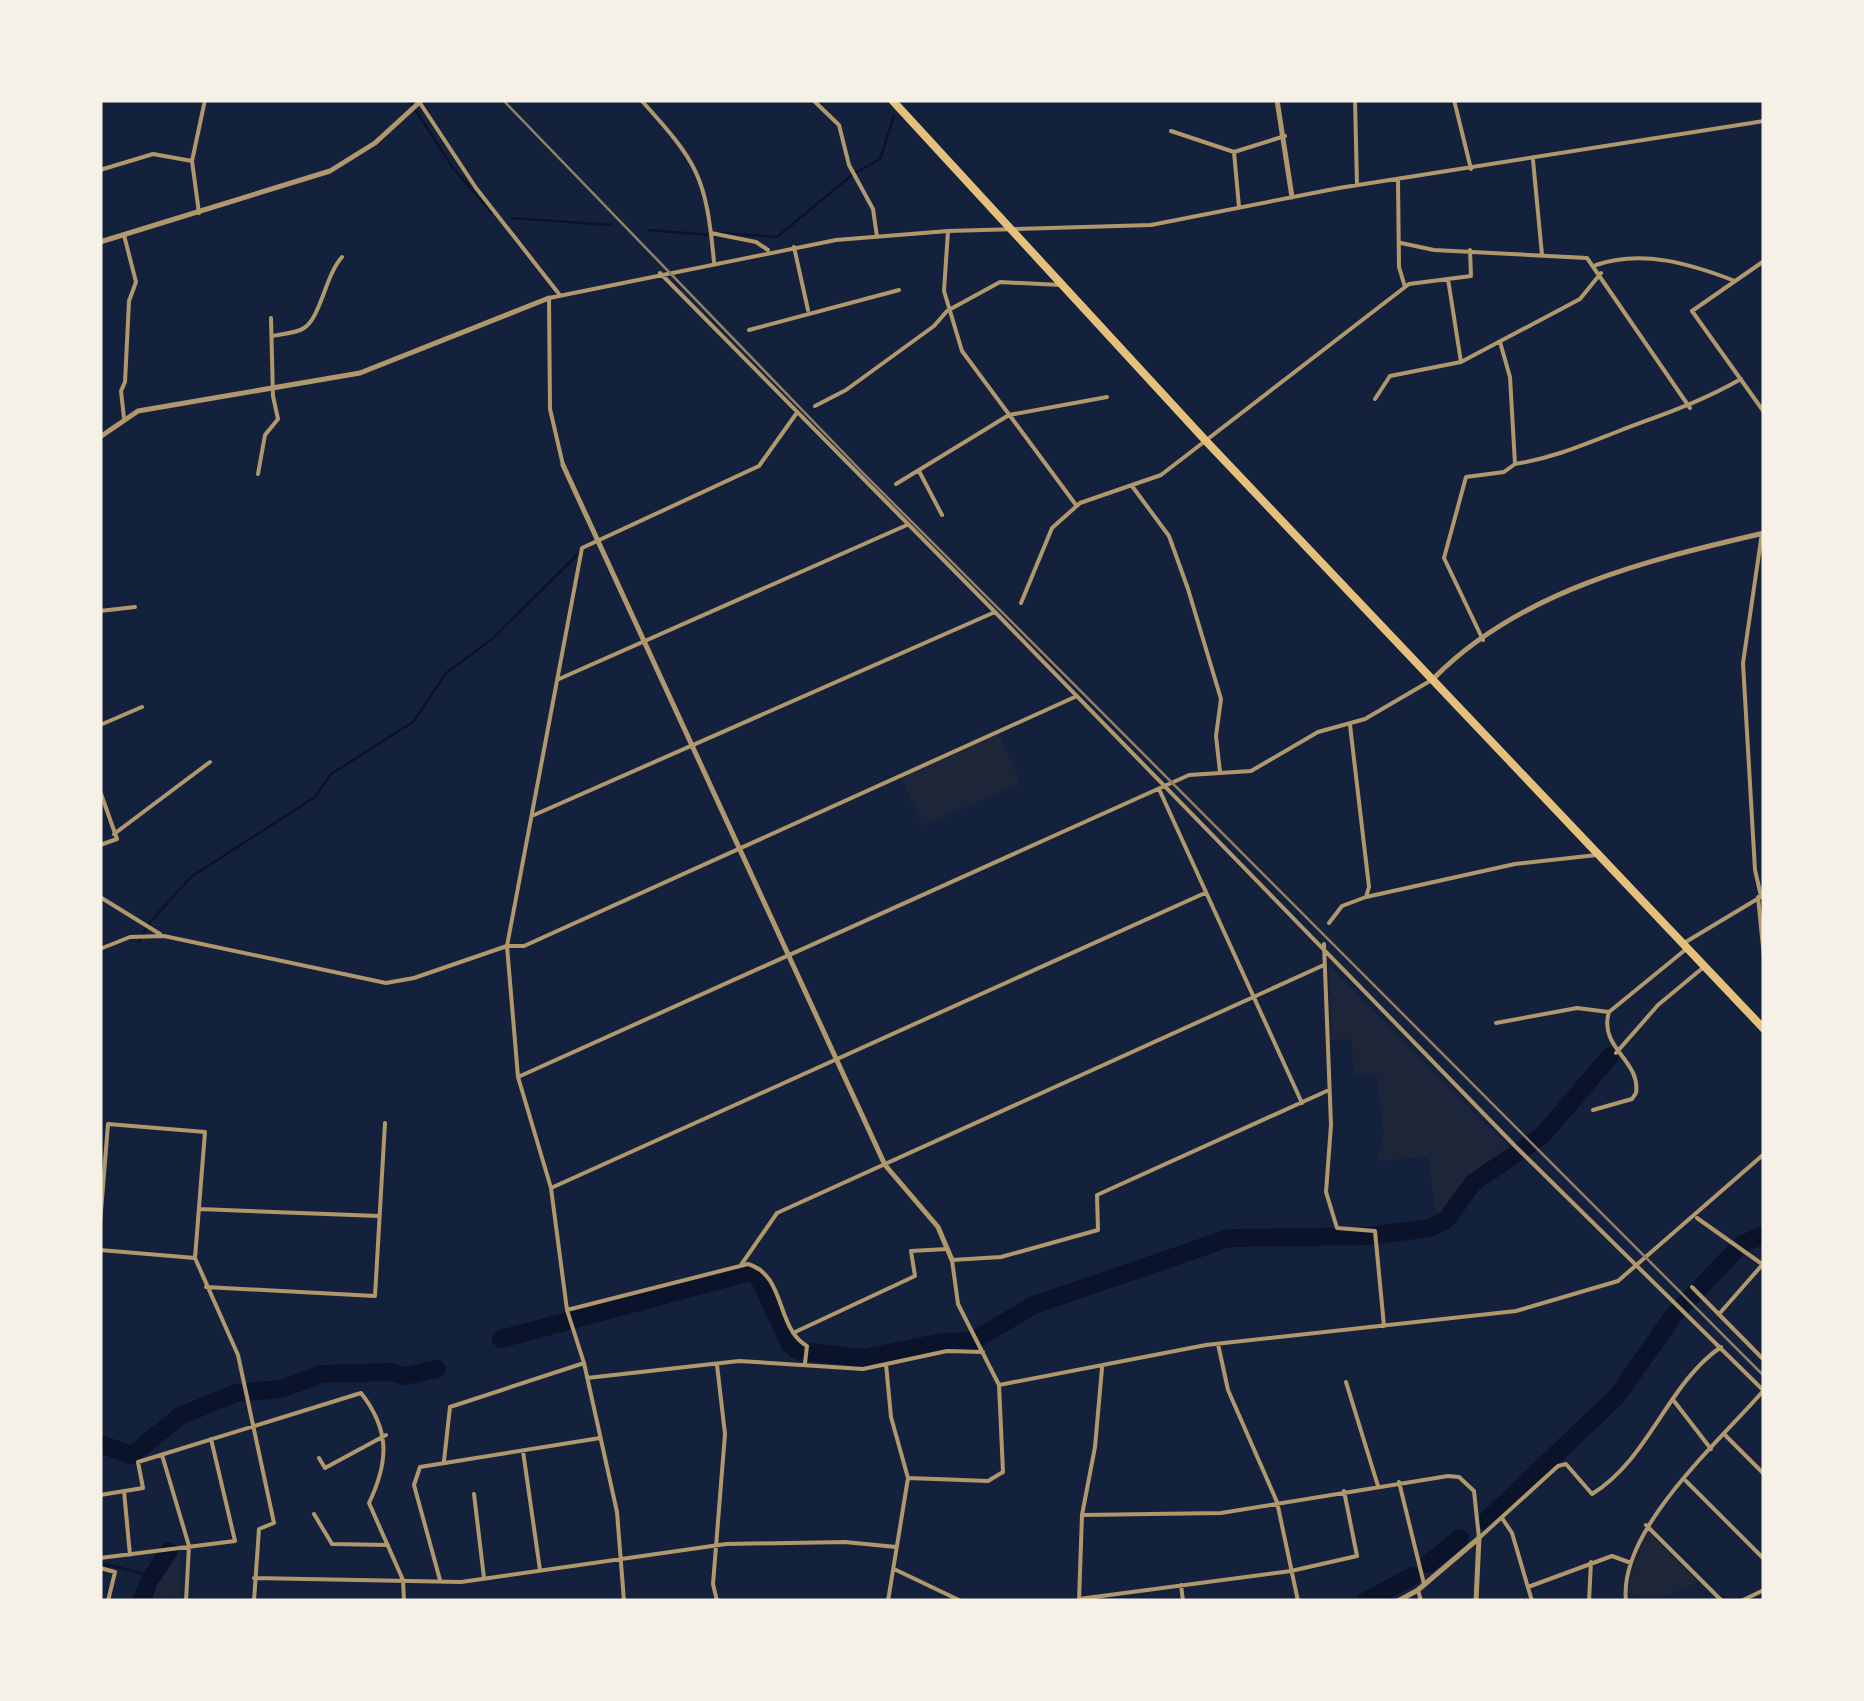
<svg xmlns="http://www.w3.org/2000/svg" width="1864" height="1701" font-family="'Nunito Sans',sans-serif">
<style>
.green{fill:#1d2539}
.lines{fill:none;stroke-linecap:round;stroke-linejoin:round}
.stream{stroke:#0b132b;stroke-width:2.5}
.river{stroke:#0b132b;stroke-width:18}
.minor{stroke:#b1986c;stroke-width:4}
.tertiary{stroke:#b1986c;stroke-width:5}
.primary{stroke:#e5c07b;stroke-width:8}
.rail{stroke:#918062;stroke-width:2.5}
</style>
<rect width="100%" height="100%" fill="#14213d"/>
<path class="green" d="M 999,732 L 1020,783 L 923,826 L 901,777 Z
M 1330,967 L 1512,1151 L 1472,1175 L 1436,1216 L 1428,1157 L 1377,1161 L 1384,1135 L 1376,1073 L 1353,1074 L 1352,1039 L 1332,1040 Z
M 1647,1530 L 1698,1582 L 1663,1597 L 1629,1595 L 1627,1588 Z
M 170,1555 L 180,1555 L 180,1597 L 144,1599 Z"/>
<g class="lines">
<path class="stream" d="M 409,100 L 453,168 L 492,213
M 512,218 L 610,225
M 648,230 L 711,235
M 719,233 L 777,237 L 852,175 L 880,159 L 894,116
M 139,942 L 150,922 L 191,877 L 315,797 L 331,774 L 413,722 L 446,673 L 492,639 L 578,554
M 100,1563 L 153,1576"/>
<path class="river" d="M 1742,1244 L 1764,1235
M 501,1339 L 750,1272 L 759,1278 L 790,1345 L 799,1351 L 863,1358 L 942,1342 L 973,1341 L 1034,1305 L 1229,1238 L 1368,1236 L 1430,1228 L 1447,1219 L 1473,1183 L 1543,1135 L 1610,1056
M 100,1444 L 132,1455 L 180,1416 L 236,1393 L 281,1389 L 322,1374 L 390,1372 L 405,1376 L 437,1369
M 1486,1521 L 1617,1396 L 1674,1315 L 1734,1252
M 1428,1564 L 1460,1538
M 142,1601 L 149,1581 L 169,1551
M 1366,1601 L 1413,1576"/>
<path class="minor" d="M 418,100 L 476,188 L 559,294
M 641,100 C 698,163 706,176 714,262
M 813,100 L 839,125 L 849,165 L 873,209 L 877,237
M 1355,100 L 1357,185
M 1454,100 L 1471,169
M 1171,131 L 1234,152 L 1285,136
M 1234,152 L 1239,207
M 1533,160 L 1542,255
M 100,170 L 153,154 L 192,161
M 1398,180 L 1399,267 L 1405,287
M 199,213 L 192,161 L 205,100
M 948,231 L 944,291 L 962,351 L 1076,505
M 711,233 L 756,242 L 768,250
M 1401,243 L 1434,250 L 1587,258 L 1690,408
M 794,247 L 808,310
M 1764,261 L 1692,311 L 1764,412
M 1596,265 C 1642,249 1691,264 1735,281
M 660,273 L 994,611
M 1448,279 L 1461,362
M 749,330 L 899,290
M 272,336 C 281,334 297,333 304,328 C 321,317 325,276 342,257
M 1375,399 L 1390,376 L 1461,362 L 1580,299 L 1601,273
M 815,406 L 846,390 L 934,326 L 947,311 L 1000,282 L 1061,285
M 124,418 L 121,391 L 125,382 L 129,301 L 136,282 L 124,235
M 1515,464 C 1553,458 1583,445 1619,431 C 1663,414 1699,403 1741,379
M 563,465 L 550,409 L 549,298 L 836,240 L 948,231 L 1151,225 L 1339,188 L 1764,121
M 919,471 L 942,515
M 258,474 L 265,435 L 278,419 L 273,396 L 271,318
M 896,484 L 1009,415 L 1107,397
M 1132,486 L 1169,536 L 1188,589 L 1221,699 L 1216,736 L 1220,772
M 1021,603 L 1052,528 L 1080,503 L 1161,475 L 1409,284 L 1471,276 L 1470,250
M 100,611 L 135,607
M 1483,640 L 1444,558 L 1466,477 L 1504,472 L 1515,464 L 1510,377 L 1500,342
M 559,679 L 907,525
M 100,725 L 142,707
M 1159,789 L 1302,1103
M 100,791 L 117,839 L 100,845
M 534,815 L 995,612 L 1517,1148 L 1764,1391
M 114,834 L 210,762
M 1761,896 L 1755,870 L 1743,663 L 1762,533
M 100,897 L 160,934
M 1366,897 L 1515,864 L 1597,855
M 1758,897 L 1764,957
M 1329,923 L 1342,906 L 1366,897 L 1369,887 L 1350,725
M 1684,943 L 1764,895
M 1324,944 L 1331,1125 L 1326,1192 L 1337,1228 L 1375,1231 L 1384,1326
M 100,949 L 130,937 L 164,936 L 386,983 L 414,978 L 507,946 L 524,946 L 1077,696
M 1764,1013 L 1764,1124
M 1496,1023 L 1577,1008 L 1609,1012 L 1685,950
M 1616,1053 L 1658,1005 L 1705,966
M 518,1077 L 1189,775 L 1251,771 L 1318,732 L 1365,719 L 1430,681
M 1593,1110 L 1632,1099 L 1636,1093 C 1641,1060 1598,1048 1609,1012
M 551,1188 L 1205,893
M 199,1209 L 379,1216
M 1697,1218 L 1762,1264
M 100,1224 L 108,1124 L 205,1132 L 195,1258 L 238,1355 L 274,1523 L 259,1529 L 254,1601
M 100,1250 L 195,1258
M 741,1265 L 777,1213 L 1324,965
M 206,1287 L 375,1296 L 385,1123
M 1692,1287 L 1764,1360
M 567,1310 L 748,1264 C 786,1275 776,1329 807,1346 L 805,1363
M 1720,1313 L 1763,1264
M 793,1333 L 915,1276 L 911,1251 L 947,1249
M 1218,1344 L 1228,1390 L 1277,1502 L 1298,1601
M 886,1364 L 891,1417 L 908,1478 L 888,1601
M 717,1365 L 725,1434 L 713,1584 L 717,1601
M 587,1378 L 739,1361 L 863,1369 L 947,1351 L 983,1352
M 1346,1382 L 1378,1486
M 999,1385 L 1206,1345 L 1516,1311 L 1618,1281 L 1764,1154
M 1674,1401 L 1711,1449
M 1725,1435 L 1764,1474
M 523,1451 L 540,1570
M 162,1455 L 189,1546 L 186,1601
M 319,1458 L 325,1468 L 386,1435
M 444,1461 L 450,1407 L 584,1363
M 908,1478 L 988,1481 L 1003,1472 L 999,1385 L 958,1304 L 952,1260 L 1001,1257 L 1098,1230 L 1097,1195 L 1329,1090
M 1686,1481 L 1764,1559
M 1399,1482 L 1424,1584
M 124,1491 L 130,1555
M 474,1494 L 484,1578
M 100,1495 L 143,1488 L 138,1462 L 361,1393 C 390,1430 389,1461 369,1503 L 403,1580 L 404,1601
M 314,1514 L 332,1544 L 388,1545
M 1082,1515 L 1221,1513 L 1448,1476 L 1459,1477 L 1474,1491 L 1479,1538
M 1502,1518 L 1512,1533 L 1532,1601
M 1646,1525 L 1722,1601
M 1479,1538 L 1558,1466 L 1566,1464 L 1592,1494 C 1650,1458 1667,1384 1721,1347
M 100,1558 L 235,1541 L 211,1439
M 100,1568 L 115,1572 L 108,1601
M 894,1569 L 961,1601
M 254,1578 L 461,1582 L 726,1544 L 845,1542 L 896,1547
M 440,1580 L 414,1485 L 420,1467 L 600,1438
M 1181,1585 L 1183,1601
M 1528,1587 L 1612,1556 L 1631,1563
M 1418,1590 L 1421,1601
M 1079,1599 L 1291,1571 L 1357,1556 L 1344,1491
M 624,1601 L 617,1512 L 584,1363 L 567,1310 L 551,1188 L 518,1077 L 507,946 L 582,548 L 759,466 L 796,414
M 1079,1601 L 1082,1515 L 1095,1447 L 1102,1368
M 1589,1601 L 1591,1562
M 1626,1601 C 1618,1530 1720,1441 1764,1390
M 1741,1601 L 1764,1590"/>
<path class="tertiary" d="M 1277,100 L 1292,197
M 100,242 L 330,171 L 375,143 L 422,100
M 100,437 L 138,411 L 360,373 L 549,298
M 563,465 L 885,1165 L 938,1227 L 952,1260
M 1434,678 C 1521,590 1648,560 1764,533
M 1398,1601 L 1418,1590 L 1479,1538
M 1476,1601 L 1479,1538"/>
<path class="primary" d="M 892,100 L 1206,441 L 1764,1029"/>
<path class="rail" d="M 503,100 L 864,474 L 1764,1376"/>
</g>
<rect width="1864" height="1701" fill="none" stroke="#f6f1e7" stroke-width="205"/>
</svg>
